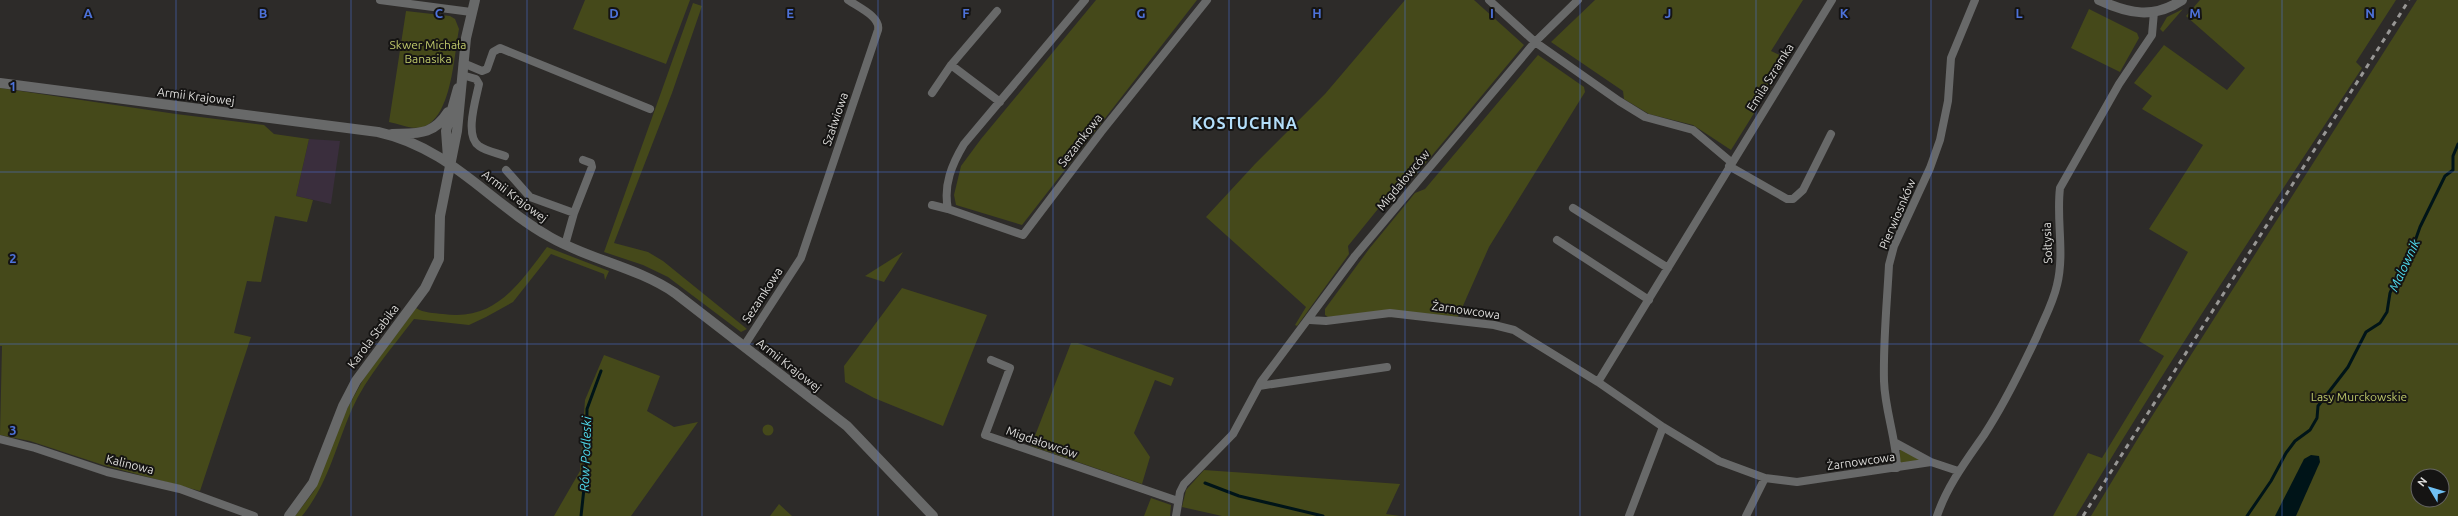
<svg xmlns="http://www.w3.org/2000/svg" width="2458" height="516" font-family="Ubuntu,sans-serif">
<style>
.education{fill:#3a2e3d}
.green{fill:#45491a;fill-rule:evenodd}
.water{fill:#001418}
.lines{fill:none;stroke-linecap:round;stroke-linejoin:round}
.stream{stroke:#001418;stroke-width:3}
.minor{stroke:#686969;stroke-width:8}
.tertiary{stroke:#686969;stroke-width:10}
.rail{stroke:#989795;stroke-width:3;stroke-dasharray:5 5;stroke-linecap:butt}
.grid{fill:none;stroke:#4d72d9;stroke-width:1;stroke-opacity:0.55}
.labels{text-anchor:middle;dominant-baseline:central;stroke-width:4;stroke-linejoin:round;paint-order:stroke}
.park-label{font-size:12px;fill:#bec86a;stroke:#151413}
.street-label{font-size:12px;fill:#dedddb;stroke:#151413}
.water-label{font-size:13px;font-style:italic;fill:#4fdaec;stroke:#151413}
.district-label{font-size:16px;font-weight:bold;letter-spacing:1px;fill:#b3defa;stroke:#151413}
.grid-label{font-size:13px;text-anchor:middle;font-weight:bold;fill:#4d72d9;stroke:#151413;stroke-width:4;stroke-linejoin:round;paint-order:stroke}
</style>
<rect width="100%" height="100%" fill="#2d2b29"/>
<path class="education" d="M 309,139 L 340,141 L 331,204 L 296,196 Z"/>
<path class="green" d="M 585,0 L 690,0 L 666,64 L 573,29 Z
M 1096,0 L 1197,0 L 1022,225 L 956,205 L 954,195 L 961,166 L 981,139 Z
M 1405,0 L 1474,0 L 1524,45 L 1414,177 L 1407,173 L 1348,246 L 1349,254 L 1297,326 L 1295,325 L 1306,307 L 1206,217 L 1255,164 L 1325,94 Z
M 1595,0 L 1803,0 L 1771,51 L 1788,59 L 1731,150 L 1693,125 L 1649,114 L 1624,99 L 1623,91 L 1551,42 Z
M 2200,0 L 2396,0 L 2356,62 L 2362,68 C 2265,216 2167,364 2076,516 L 2053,516 L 2088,453 L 2102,458 L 2164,356 L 2139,341 L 2188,252 L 2149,229 L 2203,145 L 2142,109 L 2152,96 L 2134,83 L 2164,45 L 2227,90 L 2245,68 L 2186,16 Z
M 2417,0 L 2458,0 L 2458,516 L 2091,516 L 2140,435 ZM 2418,476 L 2442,476 L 2442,500 L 2418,500 Z
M 693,3 L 702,6 L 672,93 L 614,243 L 648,252 L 663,261 L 747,329 L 741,332 L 668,277 L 643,265 L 604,252 Z
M 2089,9 L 2137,33 L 2139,38 L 2120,72 L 2071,48 Z
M 2183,9 L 2163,32 L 2160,29 L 2167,17 Z
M 406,11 L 450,16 L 455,19 L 459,29 C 454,55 452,117 423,127 C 413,130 399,124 389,122 Z
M 1538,55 L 1584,87 L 1585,92 L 1489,247 L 1458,317 L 1391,310 L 1328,317 L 1325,315 L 1325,309 L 1369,249 L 1415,193 L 1425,189 Z
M 0,88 L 176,114 L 264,125 L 274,134 L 309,139 L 296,196 L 313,200 L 307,222 L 275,216 L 261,282 L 247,281 L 234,333 L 251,337 L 200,491 L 106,466 L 30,441 L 0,435 L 2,346 L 0,346 Z
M 547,247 L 609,271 L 605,280 L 604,274 L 551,254 L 513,302 L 486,317 L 469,325 L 414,319 C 392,348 367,376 352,409 C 336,446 328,484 302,516 L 295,516 L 314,491 L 342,418 L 364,378 L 416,308 C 424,313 433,313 443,314 C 495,322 519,284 547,247 Z
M 903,252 L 884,282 L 865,276 Z
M 902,288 L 987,315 L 943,426 L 874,398 L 845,382 L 844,366 Z
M 1071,343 L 1078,343 L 1174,378 L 1171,386 L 1155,380 L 1134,433 L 1150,457 L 1142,484 L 1031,446 Z
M 604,355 L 660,376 L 647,411 L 674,427 L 698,422 L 631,516 L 554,516 L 580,471 L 585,400 Z
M762.5 430a5.5 5.5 0 1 1 11 0a5.5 5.5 0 1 1-11 0Z
M 1900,449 L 1918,457 L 1919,460 L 1902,464 L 1900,462 Z
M 1204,470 L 1400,484 L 1386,514 L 1400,516 L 1222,516 L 1182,507 L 1186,490 Z
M 1151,498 L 1171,505 L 1170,516 L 1144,516 Z
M 779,504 L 792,516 L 770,516 Z"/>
<path class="water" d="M 2311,455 L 2319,456 L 2320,462 L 2296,516 L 2275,516 L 2304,459 Z"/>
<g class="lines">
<path class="stream" d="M 1205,483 L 1239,496 L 1323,516
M 581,516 L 586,470 L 587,409 L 601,371
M 2247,516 L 2271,481 L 2286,453 L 2295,441 L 2310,430 L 2317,418 L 2318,406 L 2348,367 L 2366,332 L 2380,323 L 2387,312 L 2390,293 L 2398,274 L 2408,261 L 2420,227 L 2445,176 L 2453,170 L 2453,156 L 2458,144"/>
<path class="minor" d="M 380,0 L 471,12
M 1085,0 L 964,144 C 952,164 943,185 948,209 L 1023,235 L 1101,132 L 1207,0
M 1489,0 L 1535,42 L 1619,101 L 1645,117 L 1693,130 L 1731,162
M 463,63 L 482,71 L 487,69 L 493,52 L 500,48 L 650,109
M 951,65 L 1000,102
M 462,75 L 476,79 L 479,84 C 476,99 464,136 479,146 C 486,151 497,153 505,156
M 932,93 L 951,65 L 997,11
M 1729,166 L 1787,199 L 1793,199 L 1803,190 L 1831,134
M 506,170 L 530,197 L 574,213
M 932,205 L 948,209
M 1573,208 L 1668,268
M 1557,240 L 1649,300
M 565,245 L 574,213 L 592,167 L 591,163 L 583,160
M 1310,320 L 1326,321 L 1390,313 L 1494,325 L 1514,330 L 1598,382 L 1663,427 L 1719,461 L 1765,478 L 1797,482 L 1931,462 L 1958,471
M 744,346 L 801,258 L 878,30 C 881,17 858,7 848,0
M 991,360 L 1010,368 L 985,435 L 1178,501
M 1598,382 L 1832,0
M 1259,386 L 1387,367
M 0,439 L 35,448 L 107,472 L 180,489 L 254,516
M 1896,443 L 1931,462
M 1897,468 C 1896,437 1885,411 1884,381 C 1883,342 1887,303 1889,265 L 1894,246 L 1930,168 L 1940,140 L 1948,101 L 1951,58 L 1975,0
M 1176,516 L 1180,492 L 1184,484 L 1233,434 L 1261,382 L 1355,256 L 1535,42 L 1578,0
M 1629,516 L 1663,427
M 1746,516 L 1765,478
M 1937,516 C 1947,486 1966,461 1984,435 C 2005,403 2021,370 2037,336 C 2044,319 2053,303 2057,285 C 2065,253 2056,220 2060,188 L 2119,84 L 2152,35 L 2154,12"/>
<path class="tertiary" d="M 2099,0 C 2129,14 2154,19 2182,0
M 0,83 L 378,132 C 451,148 489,203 550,237 C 590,260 637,267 675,293 L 847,426 L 933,516
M 392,134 C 417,133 433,136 448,112
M 448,158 L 446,131 L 458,88
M 289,516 L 313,483 L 343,406 L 356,381 L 425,288 L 439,259 L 440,216 L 457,131 L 466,38 L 475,0"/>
<path class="rail" d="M 2083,516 L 2409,0"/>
</g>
<path class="grid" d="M 176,0 L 176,516M 351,0 L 351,516M 527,0 L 527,516M 702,0 L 702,516M 878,0 L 878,516M 1053,0 L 1053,516M 1229,0 L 1229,516M 1405,0 L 1405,516M 1580,0 L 1580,516M 1756,0 L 1756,516M 1931,0 L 1931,516M 2107,0 L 2107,516M 2282,0 L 2282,516M 0,172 L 2458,172M 0,344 L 2458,344"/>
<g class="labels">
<g class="park-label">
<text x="428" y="44">Skwer Michała<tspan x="428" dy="14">Banasika</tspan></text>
<text x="2359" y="396">Lasy Murckowskie</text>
</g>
<g class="street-label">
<text transform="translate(1770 77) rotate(-58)">Emila Szramka</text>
<text transform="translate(196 96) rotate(7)">Armii Krajowej</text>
<text transform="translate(835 119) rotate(-71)">Szałwiowa</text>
<text transform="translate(1080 140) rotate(-52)">Sezamkowa</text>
<text transform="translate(1403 180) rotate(-50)">Migdałowców</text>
<text transform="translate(515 196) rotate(37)">Armii Krajowej</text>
<text transform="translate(1897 214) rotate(-67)">Pierwiosnków</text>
<text transform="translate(2047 243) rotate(-92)">Sołtysia</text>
<text transform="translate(762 295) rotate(-57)">Sezamkowa</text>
<text transform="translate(1466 310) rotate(8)">Żarnowcowa</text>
<text transform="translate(373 336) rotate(-53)">Karola Stabika</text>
<text transform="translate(789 365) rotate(38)">Armii Krajowej</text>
<text transform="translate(1042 442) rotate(19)">Migdałowców</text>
<text transform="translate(1861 461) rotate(-8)">Żarnowcowa</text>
<text transform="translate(130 464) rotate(14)">Kalinowa</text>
</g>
<g class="water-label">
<text transform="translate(2404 265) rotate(-65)">Malownik</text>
<text transform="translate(585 454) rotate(-88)">Rów Podleski</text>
</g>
<g class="district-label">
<text x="1245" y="123">KOSTUCHNA</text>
</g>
</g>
<g class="grid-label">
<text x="88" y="18">A</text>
<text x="263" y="18">B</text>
<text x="439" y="18">C</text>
<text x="614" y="18">D</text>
<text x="790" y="18">E</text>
<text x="966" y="18">F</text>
<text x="1141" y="18">G</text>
<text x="1317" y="18">H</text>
<text x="1492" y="18">I</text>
<text x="1668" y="18">J</text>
<text x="1844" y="18">K</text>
<text x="2019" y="18">L</text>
<text x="2195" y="18">M</text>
<text x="2370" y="18">N</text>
<text x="13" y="91">1</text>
<text x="13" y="263">2</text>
<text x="13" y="435">3</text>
</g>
<g transform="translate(2430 488) rotate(308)"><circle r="19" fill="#151413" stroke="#656463"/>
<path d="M0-3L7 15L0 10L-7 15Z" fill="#70c1f4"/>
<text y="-6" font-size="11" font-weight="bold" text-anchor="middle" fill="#dedddb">N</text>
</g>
</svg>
